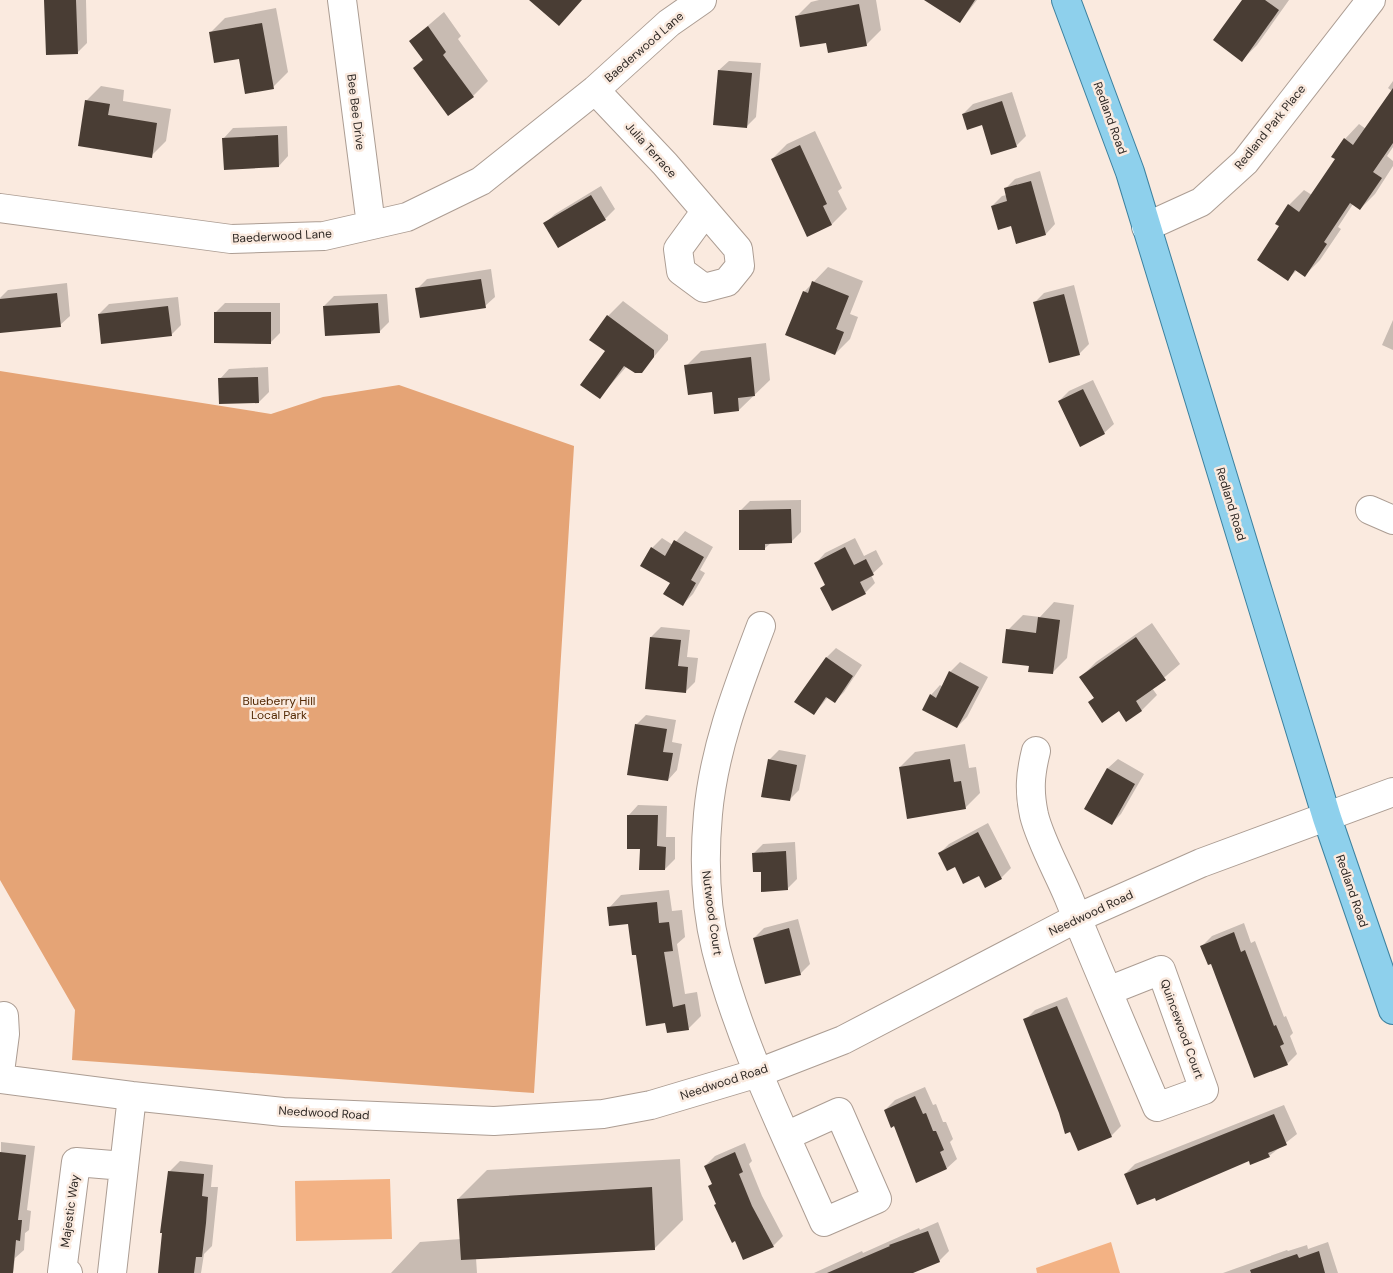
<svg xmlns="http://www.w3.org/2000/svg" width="1393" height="1273" font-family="'DM Sans',sans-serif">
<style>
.green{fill:#f3b284}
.forest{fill:#e5a476}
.shadow{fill:#0003}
.building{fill:#493d34}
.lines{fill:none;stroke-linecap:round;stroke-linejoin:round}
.minor-casing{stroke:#ac9d93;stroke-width:30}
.major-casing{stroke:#3c819f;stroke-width:30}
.minor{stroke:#fff;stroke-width:28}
.major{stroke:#8ed0ec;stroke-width:28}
.labels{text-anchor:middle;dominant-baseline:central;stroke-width:5;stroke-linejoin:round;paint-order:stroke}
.street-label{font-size:12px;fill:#302a26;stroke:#faeadf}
.park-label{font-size:12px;fill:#532904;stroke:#faeadf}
</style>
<rect width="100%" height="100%" fill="#faeadf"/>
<path class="green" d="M 390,1179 L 392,1239 L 296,1241 L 295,1181 Z
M 1111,1242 L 1120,1273 L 1037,1273 L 1036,1268 Z"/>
<path class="forest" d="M 0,371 L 271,414 L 323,397 L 399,385 L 574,446 L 534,1093 L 72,1060 L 75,1010 L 0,880 Z"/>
<path class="shadow" d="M 45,0 L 86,0 L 87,43 L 77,53 Z
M 819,0 L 876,0 L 881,30 L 866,45 L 826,41 L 796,17 L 811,2 Z
M 926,0 L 977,0 L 960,22 Z
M 1243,0 L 1289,0 L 1257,45 L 1242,60 Z
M 276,8 L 288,72 L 273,87 L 210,33 L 225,18 Z
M 444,12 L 461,36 L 458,39 L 488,81 L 473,96 L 414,68 L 423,59 L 410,41 Z
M 729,61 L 761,63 L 756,117 L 747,126 L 719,70 Z
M 1393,81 L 1393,147 L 1387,156 L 1393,161 L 1393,166 L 1375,194 L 1360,209 L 1353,204 L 1338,227 L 1341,229 L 1320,260 L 1305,275 L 1297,270 L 1288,279 L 1281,226 L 1289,205 L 1304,190 L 1312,195 L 1336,159 L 1345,139 L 1359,124 L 1366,129 L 1392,91 L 1388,88 Z
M 101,86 L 124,90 L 123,101 L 171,109 L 166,141 L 151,156 L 86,101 Z
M 1012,92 L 1026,136 L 1016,146 L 983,123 L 963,114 L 973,104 Z
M 287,126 L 288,156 L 279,166 L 224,138 L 233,128 Z
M 815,131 L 842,188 L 838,191 L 847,209 L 832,224 L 808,235 L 772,159 L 787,144 Z
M 1040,171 L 1055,224 L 1046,234 L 1012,224 L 992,206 L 1002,196 L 1007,195 L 1005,189 L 1015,179 Z
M 601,186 L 615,209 L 605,219 L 545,223 L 555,214 Z
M 828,267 L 863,281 L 850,314 L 858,317 L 850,339 L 835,354 L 804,292 Z
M 491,269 L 495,297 L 485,306 L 417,289 L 427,279 Z
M 67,283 L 70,316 L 60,325 L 0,314 L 0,298 L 8,290 Z
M 1074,285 L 1089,344 L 1079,354 L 1034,303 L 1044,293 Z
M 387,294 L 389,322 L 379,332 L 324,306 L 334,296 Z
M 178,297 L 181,325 L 171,335 L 99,314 L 109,304 Z
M 623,301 L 668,335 L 668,340 L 641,372 L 627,366 L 600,397 L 607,351 L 608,316 Z
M 225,303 L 280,303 L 280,333 L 270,343 L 215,313 Z
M 1393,320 L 1393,350 L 1382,345 Z
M 766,343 L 770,380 L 739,410 L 686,366 L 701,351 Z
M 268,367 L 269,392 L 259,402 L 220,379 L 229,369 Z
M 1093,380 L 1114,424 L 1104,433 L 1059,401 L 1069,391 Z
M 801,500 L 801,532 L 791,542 L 771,543 L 765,548 L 740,511 L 750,501 Z
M 685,531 L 713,547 L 700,570 L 705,573 L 693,594 L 683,604 L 652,548 L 662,538 L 673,545 Z
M 855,538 L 864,556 L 876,550 L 883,564 L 871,575 L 875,583 L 865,593 L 822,588 L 826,584 L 816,563 L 825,553 Z
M 1054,602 L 1074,605 L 1067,658 L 1052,673 L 1030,665 L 1008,630 L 1023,615 L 1040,617 Z
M 1152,623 L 1180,664 L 1152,688 L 1157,695 L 1142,710 L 1127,720 L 1119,710 L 1089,702 L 1095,697 L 1081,677 L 1096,662 Z
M 661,627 L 690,630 L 687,657 L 698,658 L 695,682 L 685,692 L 651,637 Z
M 836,648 L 862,665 L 844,692 L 834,702 L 828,697 L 814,714 L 796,702 L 827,657 Z
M 960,662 L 988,677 L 967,717 L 957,727 L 931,695 L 940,685 L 943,687 L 950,672 Z
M 646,715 L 676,720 L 672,742 L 682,744 L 677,770 L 668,780 L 636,725 Z
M 965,744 L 969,768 L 976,767 L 980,793 L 965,808 L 900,767 L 915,752 Z
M 779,750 L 806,755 L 799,790 L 789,800 L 769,760 Z
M 1118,759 L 1144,774 L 1121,814 L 1111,824 L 1085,808 L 1108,768 Z
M 638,805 L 667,806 L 666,837 L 675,837 L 675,859 L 665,869 L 641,848 L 629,815 Z
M 988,823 L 1011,868 L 1001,878 L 979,874 L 955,866 L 939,854 L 949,844 Z
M 795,842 L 797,879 L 787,889 L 753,854 L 763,844 Z
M 669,890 L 672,911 L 682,910 L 685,937 L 677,944 L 685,994 L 697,992 L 701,1016 L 688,1029 L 666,1022 L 637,953 L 629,922 L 609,908 L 621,895 Z
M 798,919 L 810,964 L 800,974 L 754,938 L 764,928 Z
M 1244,923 L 1251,943 L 1255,941 L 1284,1017 L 1286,1016 L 1293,1033 L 1290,1036 L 1297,1054 L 1287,1064 L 1202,946 L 1212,936 Z
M 1067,997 L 1121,1126 L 1111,1136 L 1061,1113 L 1025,1020 L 1035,1010 Z
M 925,1087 L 933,1105 L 936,1104 L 943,1122 L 946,1122 L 953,1139 L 950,1142 L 957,1159 L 947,1168 L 895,1124 L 885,1110 L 895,1100 Z
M 1284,1105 L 1297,1134 L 1269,1156 L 1125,1174 L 1135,1164 Z
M 1,1142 L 35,1146 L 27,1210 L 31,1211 L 29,1230 L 25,1233 L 24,1250 L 15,1258 L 13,1273 L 0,1273 Z
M 745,1143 L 752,1161 L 749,1164 L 762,1196 L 783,1236 L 773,1246 L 717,1204 L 710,1186 L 713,1183 L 705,1166 L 715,1156 Z
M 680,1159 L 683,1220 L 654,1249 L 476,1258 L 477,1273 L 391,1273 L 420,1242 L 461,1239 L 458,1199 L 487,1170 Z
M 180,1161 L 213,1165 L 211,1187 L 218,1187 L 212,1246 L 204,1254 L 201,1273 L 160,1273 L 170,1171 Z
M 938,1222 L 949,1251 L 939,1261 L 909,1273 L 814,1273 L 862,1251 L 863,1253 L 919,1228 L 920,1230 Z
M 1328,1242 L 1338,1273 L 1223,1273 L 1287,1250 L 1288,1251 L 1307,1245 L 1308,1249 Z"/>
<path class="building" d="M 44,0 L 76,0 L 78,54 L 46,55 Z
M 529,0 L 582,0 L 559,26 Z
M 924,0 L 975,0 L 960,23 Z
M 1242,0 L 1265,0 L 1279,10 L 1242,62 L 1213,40 Z
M 859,4 L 867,46 L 828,53 L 826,43 L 800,47 L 795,16 Z
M 262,23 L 274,89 L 245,94 L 239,59 L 214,63 L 209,32 Z
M 428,26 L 446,52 L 443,55 L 474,97 L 448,116 L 413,68 L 423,60 L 409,41 Z
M 718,70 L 752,73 L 747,128 L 713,125 Z
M 1393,88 L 1393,143 L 1373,172 L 1382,178 L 1360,210 L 1350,203 L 1324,242 L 1327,244 L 1305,277 L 1295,270 L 1288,281 L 1257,260 L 1279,226 L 1275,224 L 1288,204 L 1299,212 L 1335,159 L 1331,157 L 1344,138 L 1353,145 Z
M 85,100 L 110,104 L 108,115 L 157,123 L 152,158 L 78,146 Z
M 1002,101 L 1017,147 L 991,155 L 982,125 L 967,130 L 962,114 Z
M 278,135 L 279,167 L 224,170 L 222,138 Z
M 800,145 L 827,204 L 823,206 L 832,225 L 807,237 L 771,159 Z
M 1031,181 L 1046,235 L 1016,244 L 1011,226 L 998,230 L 991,206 L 1007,201 L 1004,188 Z
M 591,195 L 606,220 L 558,248 L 543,223 Z
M 481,279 L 486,308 L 420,318 L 415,288 Z
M 812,281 L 849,296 L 836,329 L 844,332 L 835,355 L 785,335 L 803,291 L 808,293 Z
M 57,293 L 61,327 L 0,333 L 0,299 Z
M 1064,294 L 1080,355 L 1049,363 L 1033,302 Z
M 378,303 L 380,333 L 325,336 L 323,306 Z
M 168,306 L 172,336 L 101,344 L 98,314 Z
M 214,312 L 271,312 L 271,344 L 214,343 Z
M 607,315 L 654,350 L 654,357 L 642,373 L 635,373 L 624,366 L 600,399 L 580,385 L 605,351 L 589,340 Z
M 751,357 L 755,396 L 738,398 L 739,411 L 714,414 L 712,392 L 688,395 L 684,365 Z
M 258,377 L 259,403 L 219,404 L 218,378 Z
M 1083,389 L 1105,434 L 1080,447 L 1058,401 Z
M 791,509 L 792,543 L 765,544 L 765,550 L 739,550 L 739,510 Z
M 674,540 L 704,557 L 691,580 L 696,583 L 683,606 L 663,594 L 670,583 L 640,566 L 651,547 L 665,556 Z
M 845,547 L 854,565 L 866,559 L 874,575 L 860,582 L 866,594 L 832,611 L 820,588 L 825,585 L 814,563 Z
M 1038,617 L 1060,620 L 1053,674 L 1028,672 L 1029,666 L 1002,663 L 1006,629 L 1036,633 Z
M 650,637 L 681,640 L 678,666 L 688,667 L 686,693 L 645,689 Z
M 1136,637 L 1166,680 L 1136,701 L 1142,711 L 1126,722 L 1119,711 L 1102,723 L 1088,702 L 1094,698 L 1079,677 Z
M 826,657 L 853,676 L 835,703 L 826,697 L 814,715 L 794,702 Z
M 949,671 L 979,687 L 957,728 L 922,710 L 930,694 L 936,698 Z
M 635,724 L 667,729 L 663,752 L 673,753 L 668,781 L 627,775 Z
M 768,759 L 797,765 L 790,801 L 761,797 Z
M 950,759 L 954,782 L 961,781 L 966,809 L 907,819 L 899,767 Z
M 1107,768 L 1135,784 L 1112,825 L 1084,809 Z
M 627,815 L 658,815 L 657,846 L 666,847 L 665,870 L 639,870 L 640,849 L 627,849 Z
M 978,832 L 1002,879 L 985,888 L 979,876 L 963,884 L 955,867 L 947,871 L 938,853 Z
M 786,851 L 788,890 L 761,892 L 761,872 L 753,872 L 752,853 Z
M 657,902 L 659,923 L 669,922 L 673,951 L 664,952 L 673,1007 L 685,1004 L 689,1030 L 667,1033 L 665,1023 L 646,1026 L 636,955 L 632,955 L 628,924 L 609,926 L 607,907 Z
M 789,928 L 801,975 L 765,984 L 753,938 Z
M 1234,932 L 1241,952 L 1245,950 L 1274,1026 L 1276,1025 L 1284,1044 L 1280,1046 L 1288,1065 L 1254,1078 L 1211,964 L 1208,965 L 1200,946 Z
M 1057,1006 L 1112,1137 L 1078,1151 L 1070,1132 L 1065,1134 L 1059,1113 L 1023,1019 Z
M 915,1096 L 923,1114 L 926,1113 L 933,1131 L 936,1131 L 944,1150 L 940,1152 L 947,1169 L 916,1183 L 894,1126 L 891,1128 L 884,1110 Z
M 1274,1114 L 1287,1145 L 1268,1153 L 1270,1157 L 1250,1165 L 1249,1161 L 1156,1201 L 1155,1198 L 1137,1205 L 1124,1174 Z
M 0,1152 L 26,1155 L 18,1220 L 22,1220 L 20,1241 L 16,1240 L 13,1273 L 0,1273 Z
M 735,1152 L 743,1172 L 739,1174 L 752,1206 L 774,1247 L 743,1260 L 735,1241 L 732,1243 L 714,1205 L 716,1204 L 708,1186 L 712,1184 L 704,1166 Z
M 168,1171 L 204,1174 L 202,1196 L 208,1197 L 206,1223 L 202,1257 L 196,1257 L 194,1273 L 158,1273 L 162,1233 L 160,1233 Z
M 652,1187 L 655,1250 L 461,1260 L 457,1199 Z
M 928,1231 L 940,1262 L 913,1273 L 827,1273 L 890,1246 L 889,1245 Z
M 1319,1251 L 1325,1273 L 1251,1273 L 1250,1270 L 1297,1254 L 1299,1258 Z"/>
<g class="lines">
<defs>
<path id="minor" d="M 342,0 L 371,225
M 595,90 L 665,164 L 738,249 L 740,266 L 727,282 L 704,288 L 681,271 L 678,249 L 705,212
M 0,208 L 231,239 L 324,236 L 407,217 L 481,181 L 595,90 L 669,23 L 702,0
M 1146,227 L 1201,202 L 1245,162 L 1371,0
M 1370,510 L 1393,520
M 761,626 C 738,687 714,748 708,814 C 704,858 705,905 716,949 C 740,1044 785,1133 824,1222 L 877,1199 L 839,1112 L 786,1136
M 1036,751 C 1030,775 1029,791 1034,815 C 1040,840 1058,872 1068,896 C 1097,967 1127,1037 1157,1107 L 1204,1090 L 1161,970 L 1108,991
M 0,1072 L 5,1034 L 4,1016
M 0,1079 L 132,1096 L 283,1112 L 494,1121 L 603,1114 L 651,1105 L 758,1073 L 843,1040 L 1077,918 L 1201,863 L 1393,792
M 68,1273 L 62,1272 L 76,1162 L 124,1166
M 112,1273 L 132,1096"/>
<path id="major" d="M 1066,0 L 1130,172 L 1327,818 L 1393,1010"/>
</defs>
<use href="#minor" class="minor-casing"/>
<use href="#major" class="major-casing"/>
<use href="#minor" class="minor"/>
<use href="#major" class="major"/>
</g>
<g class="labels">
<g class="street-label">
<text transform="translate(644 47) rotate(-41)">Baederwood Lane</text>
<text transform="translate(356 112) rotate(83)">Bee Bee Drive</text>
<text transform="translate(1110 118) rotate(70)">Redland Road</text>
<text transform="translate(1270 127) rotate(-51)">Redland Park Place</text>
<text transform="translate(651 150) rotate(48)">Julia Terrace</text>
<text transform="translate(282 236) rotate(-3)">Baederwood Lane</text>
<text transform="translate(1231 504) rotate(73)">Redland Road</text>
<text transform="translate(1352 891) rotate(71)">Redland Road</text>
<text transform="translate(712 913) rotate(82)">Nutwood Court</text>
<text transform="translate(1091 913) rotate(-25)">Needwood Road</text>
<text transform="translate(1182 1029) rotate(70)">Quincewood Court</text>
<text transform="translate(724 1082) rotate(-18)">Needwood Road</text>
<text transform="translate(324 1113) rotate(3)">Needwood Road</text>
<text transform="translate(70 1211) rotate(-82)">Majestic Way</text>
</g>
<g class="park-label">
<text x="279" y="701">Blueberry Hill<tspan x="279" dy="14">Local Park</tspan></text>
</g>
</g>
</svg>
